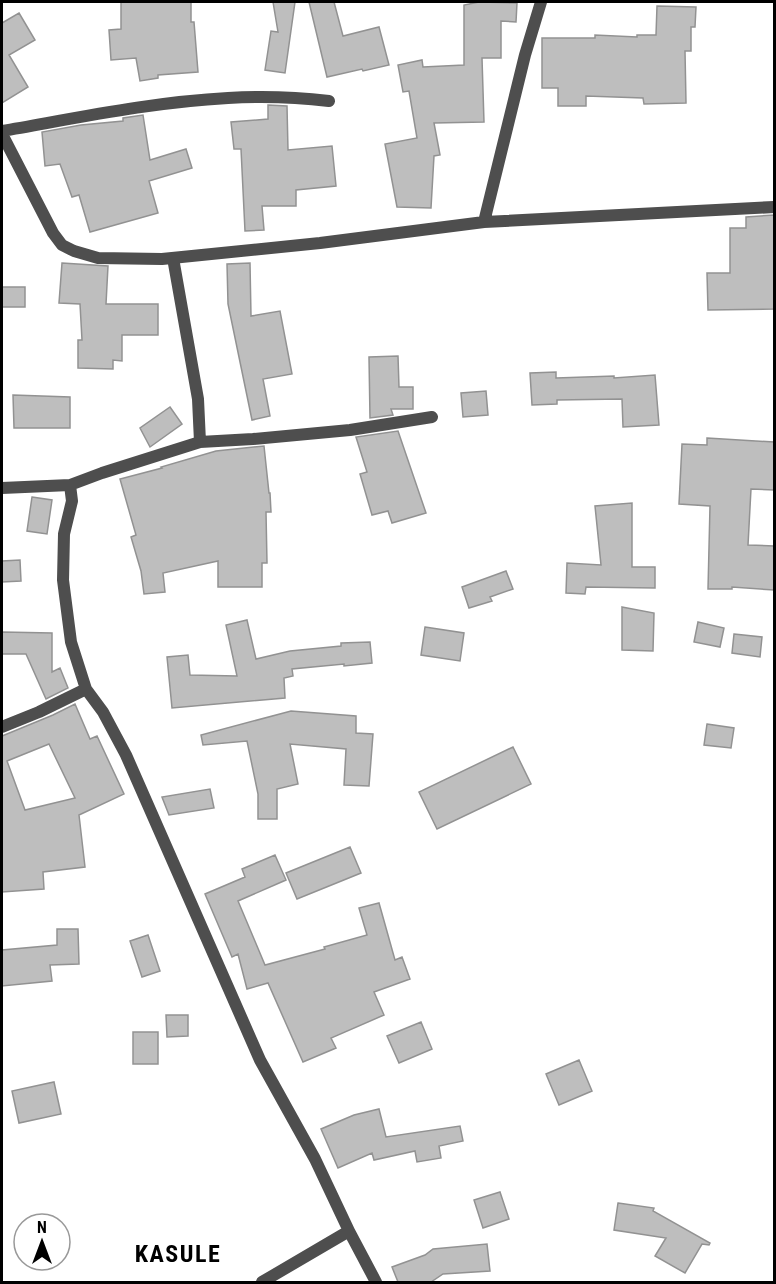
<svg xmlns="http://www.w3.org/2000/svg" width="776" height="1284" font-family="'Roboto Condensed',sans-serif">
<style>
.building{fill:#bebebe;stroke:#929292;stroke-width:1.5;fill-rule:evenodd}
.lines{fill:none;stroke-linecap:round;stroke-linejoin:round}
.minor{stroke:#4e4e4e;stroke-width:12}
.labels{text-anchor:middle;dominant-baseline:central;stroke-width:4.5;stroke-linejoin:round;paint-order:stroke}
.district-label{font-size:24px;font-weight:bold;letter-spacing:1.5px;fill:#000;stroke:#fff}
</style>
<rect width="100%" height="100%" fill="#fff"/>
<path class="building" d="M 121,2 L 191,2 L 191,22 L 194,22 L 198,72 L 158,75 L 158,78 L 140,81 L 136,58 L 111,60 L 109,30 L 121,29 Z
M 273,2 L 295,2 L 285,73 L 265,70 L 271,31 L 278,32 Z
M 309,2 L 334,2 L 343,36 L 379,27 L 389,65 L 363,71 L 362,69 L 327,77 Z
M 479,2 L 517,3 L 516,22 L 501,21 L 501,58 L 482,58 L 484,122 L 434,123 L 440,155 L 434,156 L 431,208 L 397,207 L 385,144 L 417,138 L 409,91 L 403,92 L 398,65 L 422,60 L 423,67 L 464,65 L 464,5 Z
M 657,6 L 696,7 L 695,27 L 691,27 L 691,51 L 685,51 L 686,103 L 644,104 L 643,98 L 586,96 L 586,106 L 558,106 L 558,88 L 542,88 L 542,38 L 595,38 L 595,35 L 637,37 L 637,35 L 656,35 Z
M 19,13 L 35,40 L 9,55 L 28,87 L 2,103 L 2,23 Z
M 268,105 L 287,106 L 288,150 L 332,146 L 336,186 L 296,190 L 296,206 L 262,206 L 264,230 L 245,231 L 241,149 L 234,149 L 231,122 L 268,119 Z
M 143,115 L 150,160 L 186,149 L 192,168 L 149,181 L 158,213 L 90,232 L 79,195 L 72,197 L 60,164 L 45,166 L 42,132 L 81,125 L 123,121 L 123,118 Z
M 774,215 L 774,309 L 708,310 L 707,273 L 730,273 L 730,228 L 746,228 L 746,217 Z
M 62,263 L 108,266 L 106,304 L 158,304 L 158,335 L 122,335 L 122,361 L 113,360 L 113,369 L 78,368 L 78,340 L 82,340 L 80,304 L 59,303 Z
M 250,263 L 251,316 L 280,311 L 292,374 L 263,379 L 270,416 L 252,420 L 228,304 L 227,264 Z
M 2,287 L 25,287 L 25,307 L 2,307 Z
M 398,356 L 399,387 L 413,387 L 413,409 L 391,409 L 393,415 L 370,418 L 369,357 Z
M 556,372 L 556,378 L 614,376 L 614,378 L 655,375 L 659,425 L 623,427 L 622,399 L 557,400 L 557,404 L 532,405 L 530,373 Z
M 486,391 L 488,415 L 463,417 L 461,393 Z
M 13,395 L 70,397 L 70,428 L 14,428 Z
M 170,407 L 182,424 L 150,447 L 140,428 Z
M 398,431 L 426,513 L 392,523 L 388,511 L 372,515 L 360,474 L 367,472 L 356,437 Z
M 707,438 L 774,442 L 774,490 L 751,489 L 748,545 L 774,546 L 774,590 L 732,587 L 732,589 L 708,589 L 710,506 L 679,504 L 682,444 L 707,445 Z
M 264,446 L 269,493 L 270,493 L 271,512 L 266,512 L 267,563 L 262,563 L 262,587 L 218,587 L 218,561 L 163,573 L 165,592 L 144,594 L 141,571 L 131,537 L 136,535 L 120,479 L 162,468 L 161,467 L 216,451 Z
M 32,497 L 52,500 L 47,534 L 27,531 Z
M 632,503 L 632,567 L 655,567 L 655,588 L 586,587 L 585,594 L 566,593 L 567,563 L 601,565 L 595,506 Z
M 20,560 L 21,581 L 2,582 L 2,561 Z
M 506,571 L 513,589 L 490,597 L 492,601 L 469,608 L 462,587 Z
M 622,607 L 654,613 L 653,651 L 622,650 Z
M 247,620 L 256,659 L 290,651 L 341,646 L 341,643 L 370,642 L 372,663 L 344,666 L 344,664 L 292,669 L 293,676 L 284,678 L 285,698 L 172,708 L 167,657 L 188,655 L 190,675 L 237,676 L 226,625 Z
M 698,622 L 724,628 L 720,647 L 694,642 Z
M 425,627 L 464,633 L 460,661 L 421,655 Z
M 2,632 L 52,633 L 52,672 L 60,668 L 68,688 L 46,699 L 26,654 L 2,654 Z
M 734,634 L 762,637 L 760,657 L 732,653 Z
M 75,704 L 90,739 L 97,736 L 124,794 L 79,815 L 85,867 L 43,872 L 44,889 L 2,892 L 2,736 L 53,715 ZM 49,744 L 75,798 L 25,810 L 7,761 Z
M 291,711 L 356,716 L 356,733 L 373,734 L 369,786 L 344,785 L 346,749 L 290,744 L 298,784 L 277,789 L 277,819 L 258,819 L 258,794 L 247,741 L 203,745 L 201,735 Z
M 707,724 L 734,728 L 731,748 L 704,745 Z
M 513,747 L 531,784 L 437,829 L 419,792 Z
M 210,789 L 214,808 L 169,815 L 162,797 Z
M 350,847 L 361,873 L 297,899 L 286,873 Z
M 275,855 L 286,880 L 238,901 L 265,965 L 325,949 L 324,947 L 367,935 L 359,908 L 379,903 L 395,960 L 402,957 L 410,979 L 374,992 L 384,1015 L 331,1038 L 336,1048 L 303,1062 L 268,983 L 247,989 L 238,954 L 232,957 L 205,894 L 245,877 L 242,869 Z
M 57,929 L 78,929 L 79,964 L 50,965 L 52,981 L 2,986 L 2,950 L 57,945 Z
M 148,935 L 160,971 L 142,977 L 130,941 Z
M 166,1015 L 188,1015 L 188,1036 L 167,1037 Z
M 421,1022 L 432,1049 L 399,1063 L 387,1036 Z
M 133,1032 L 158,1032 L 158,1064 L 133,1064 Z
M 579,1060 L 592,1091 L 559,1105 L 546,1074 Z
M 54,1082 L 61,1114 L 19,1123 L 12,1091 Z
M 379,1109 L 386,1137 L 460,1126 L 463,1141 L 439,1146 L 441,1158 L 417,1162 L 415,1151 L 374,1160 L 372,1153 L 338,1168 L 321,1129 L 354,1115 Z
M 500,1192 L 509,1219 L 483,1228 L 474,1200 Z
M 618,1203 L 654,1208 L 653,1211 L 710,1243 L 709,1245 L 702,1244 L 685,1273 L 655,1256 L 666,1238 L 614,1230 Z
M 487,1244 L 490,1271 L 443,1274 L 431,1282 L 398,1282 L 392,1267 L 425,1255 L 433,1249 Z"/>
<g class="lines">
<path class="minor" d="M 2,131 C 77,118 152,102 228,98 C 262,96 295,97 329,101
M 2,134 L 53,233 L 62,245 L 74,251 L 98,258 L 162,259 L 320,243 L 484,222 L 774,207
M 484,222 L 525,55 L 541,2
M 173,258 L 198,399 L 200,442 L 102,473 L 70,485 L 72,501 L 64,534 L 63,580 L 71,642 L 86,689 L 103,712 L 126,755 L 260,1060 L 315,1159 L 349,1231 L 262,1282
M 200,442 L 253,439 L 350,430 L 432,417
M 2,488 L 70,485
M 2,727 L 39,712 L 86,689
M 349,1231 L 376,1282"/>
</g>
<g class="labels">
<g class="district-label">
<text x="178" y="1254">KASULE</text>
</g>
</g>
<rect width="776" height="1284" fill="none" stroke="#000000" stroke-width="6"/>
<g transform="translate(42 1242)"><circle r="28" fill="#ffffff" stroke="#999999" stroke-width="1.5"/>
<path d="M0-4.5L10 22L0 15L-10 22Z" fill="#000000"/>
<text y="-9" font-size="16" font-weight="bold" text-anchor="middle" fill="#000000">N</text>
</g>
</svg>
